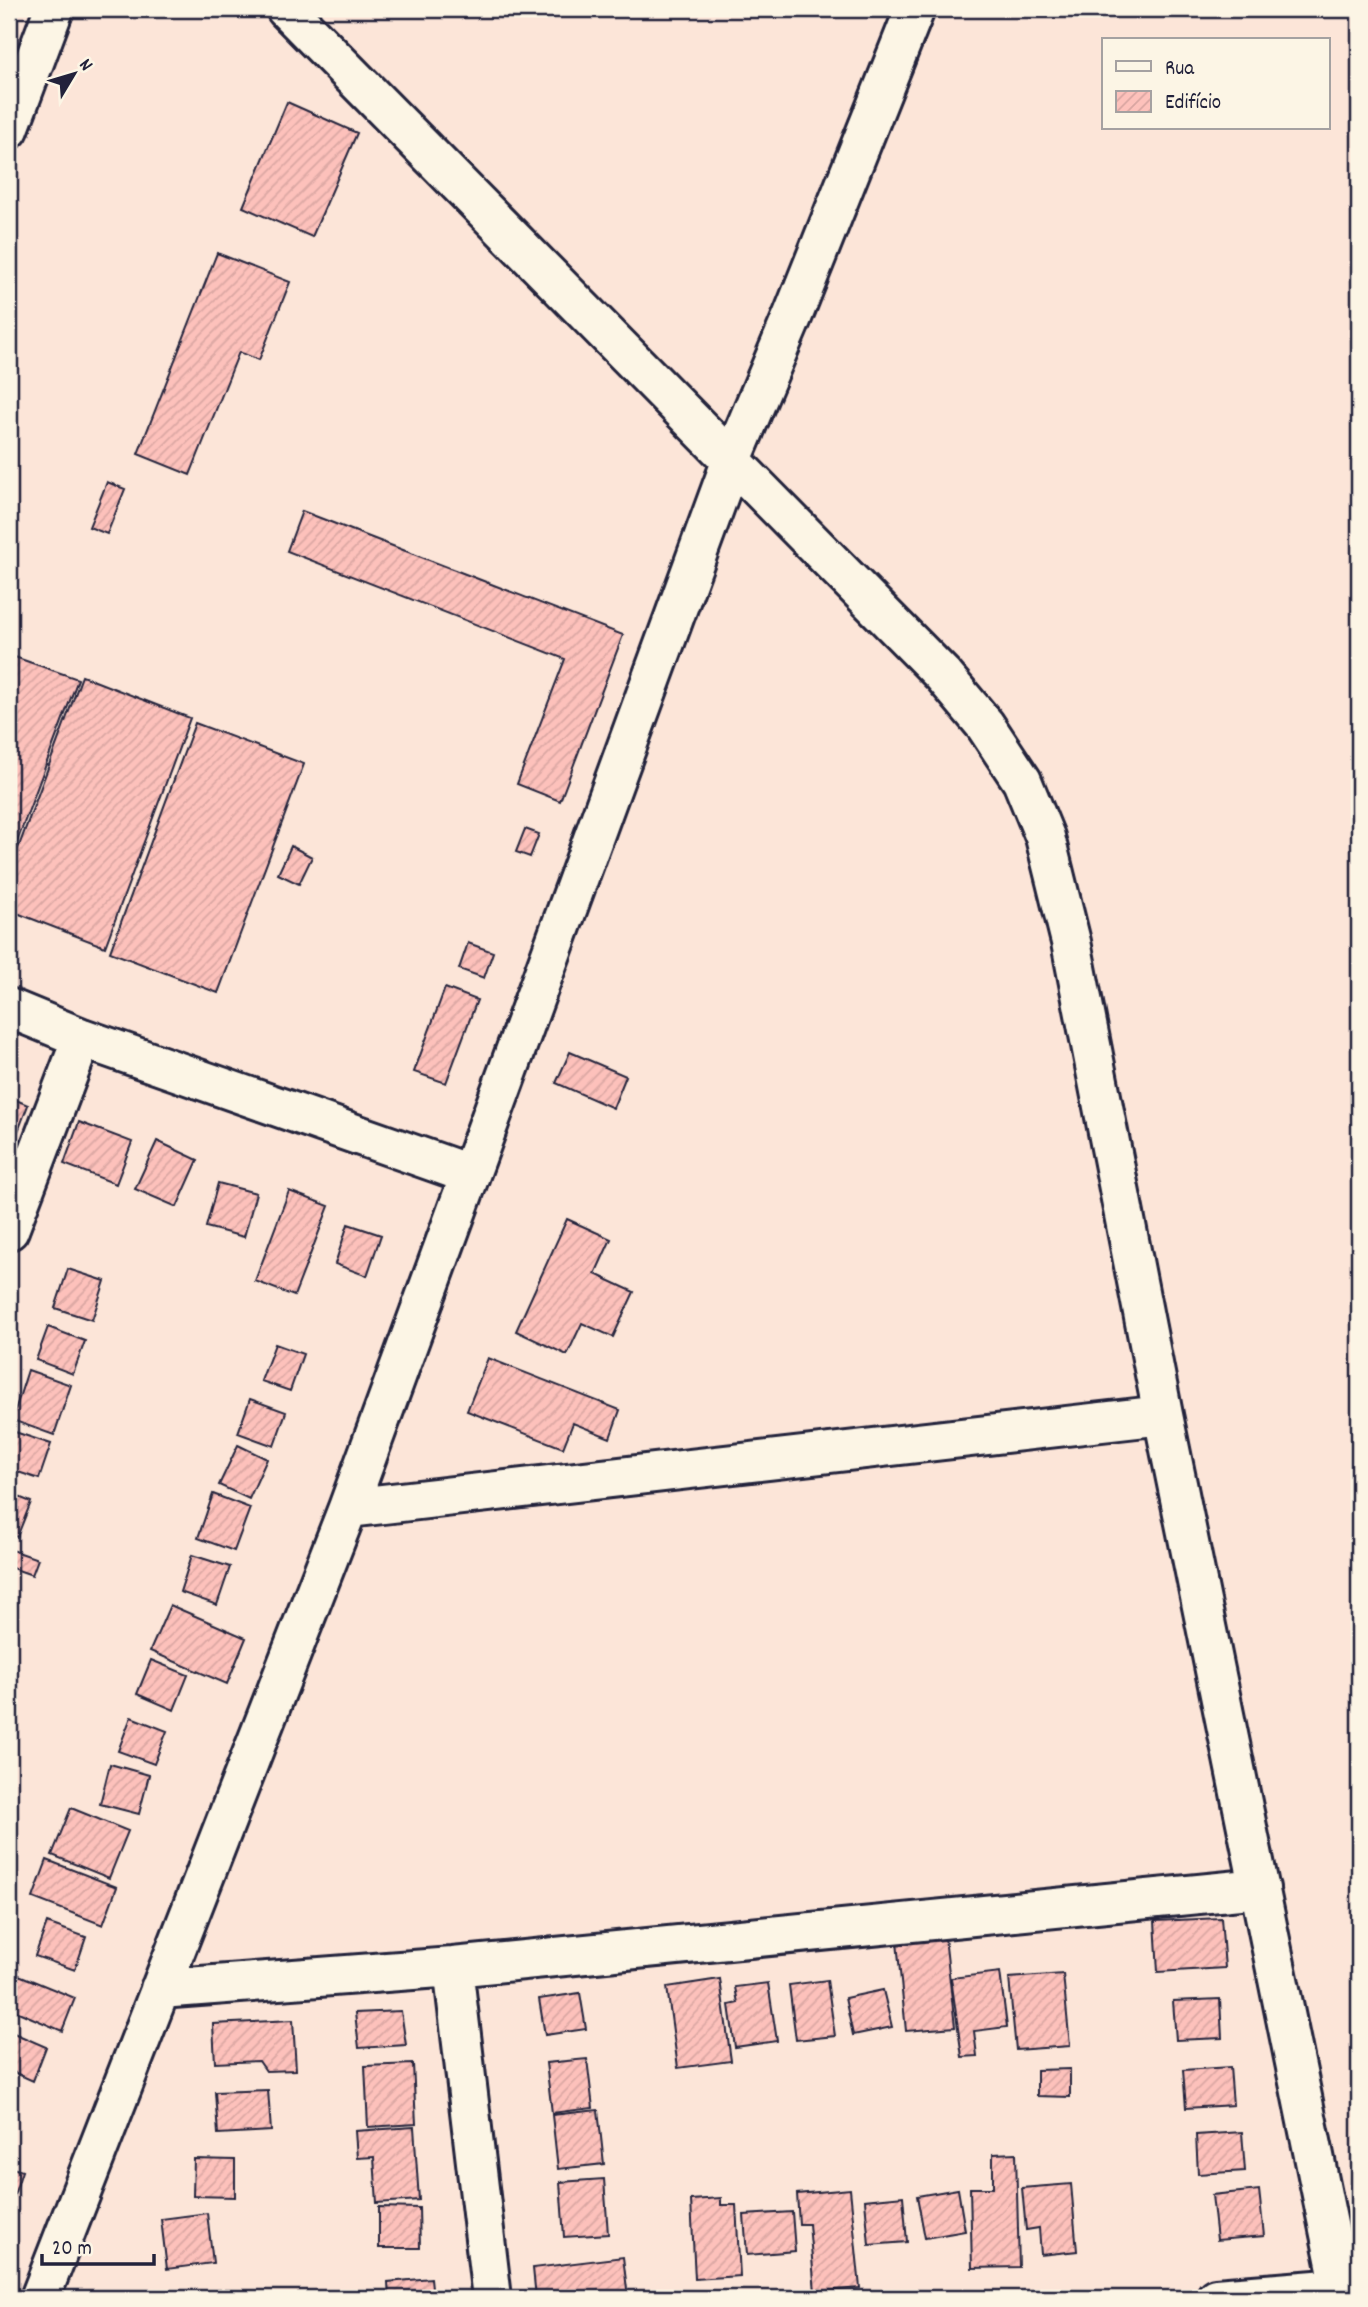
<svg xmlns="http://www.w3.org/2000/svg" width="1368" height="2307" font-family="Dekko,sans-serif">
<style>
.building{fill:url(#building-hatch);stroke:#22223b;stroke-width:2}
.lines{fill:none;stroke-linecap:round;stroke-linejoin:round}
.street-casing{stroke:#22223b;stroke-width:44}
.street{stroke:#fcf5e5;stroke-width:38}
</style>
<defs>
<pattern id="building-hatch" width="6" height="6" patternUnits="userSpaceOnUse" patternTransform="scale(1.75)"><rect width="6" height="6" fill="#fdc1bb"/><path d="M-1 1l2-2M0 6l6-6M5 7l2-2" fill="none" stroke="#d9a6a2"/></pattern>
</defs>
<rect width="100%" height="100%" fill="#fce5d8"/>
<filter id="ink" filterUnits="userSpaceOnUse"><feTurbulence type="fractalNoise" baseFrequency=".0143" numOctaves="2"/><feDisplacementMap in="SourceGraphic" scale="14" xChannelSelector="R" yChannelSelector="G"/><feConvolveMatrix kernelMatrix="1 2 1 2 8 2 1 2 1" color-interpolation-filters="sRGB"/></filter>
<g filter="url(#ink)">
<path class="building" d="M 287,102 L 357,133 L 312,237 L 243,207 Z
M 217,253 L 290,282 L 259,360 L 239,352 L 190,475 L 138,454 Z
M 107,482 L 125,489 L 107,534 L 89,527 Z
M 302,511 L 623,635 L 560,801 L 517,784 L 565,659 L 287,551 Z
M 9,655 L 78,679 L 9,863 Z
M 82,676 L 190,718 L 105,947 L 9,910 L 9,873 Z
M 195,723 L 304,764 L 218,993 L 110,952 Z
M 525,829 L 539,834 L 530,857 L 516,852 Z
M 291,846 L 312,857 L 299,884 L 278,874 Z
M 468,943 L 493,952 L 484,978 L 459,969 Z
M 445,988 L 477,1000 L 446,1083 L 414,1072 Z
M 570,1052 L 626,1076 L 613,1108 L 556,1083 Z
M 9,1097 L 28,1105 L 9,1155 Z
M 79,1122 L 132,1142 L 116,1184 L 64,1164 Z
M 157,1141 L 198,1160 L 177,1207 L 135,1189 Z
M 218,1183 L 256,1193 L 244,1237 L 206,1227 Z
M 289,1191 L 329,1206 L 294,1296 L 255,1281 Z
M 567,1219 L 611,1239 L 595,1274 L 634,1292 L 613,1337 L 582,1323 L 567,1355 L 516,1331 Z
M 348,1224 L 381,1235 L 367,1276 L 335,1264 Z
M 68,1269 L 105,1281 L 92,1320 L 55,1308 Z
M 48,1327 L 85,1341 L 73,1374 L 36,1360 Z
M 275,1344 L 303,1354 L 290,1391 L 261,1381 Z
M 488,1358 L 620,1410 L 610,1438 L 573,1423 L 563,1448 L 467,1411 Z
M 28,1370 L 71,1385 L 54,1435 L 12,1420 Z
M 250,1399 L 286,1412 L 274,1446 L 238,1433 Z
M 9,1430 L 51,1444 L 39,1479 L 9,1469 Z
M 238,1445 L 267,1459 L 249,1499 L 219,1485 Z
M 9,1493 L 31,1502 L 17,1537 L 9,1534 Z
M 213,1494 L 250,1508 L 234,1551 L 198,1538 Z
M 9,1549 L 38,1559 L 32,1575 L 9,1567 Z
M 192,1555 L 230,1567 L 217,1605 L 180,1592 Z
M 170,1605 L 246,1638 L 227,1684 L 150,1651 Z
M 151,1660 L 188,1675 L 174,1710 L 137,1694 Z
M 131,1717 L 167,1731 L 154,1764 L 118,1751 Z
M 110,1764 L 149,1775 L 139,1814 L 100,1804 Z
M 71,1808 L 128,1831 L 109,1878 L 52,1855 Z
M 47,1860 L 117,1887 L 103,1925 L 33,1898 Z
M 1221,1918 L 1225,1968 L 1158,1972 L 1155,1921 Z
M 47,1923 L 86,1937 L 75,1970 L 35,1956 Z
M 945,1937 L 955,2027 L 906,2031 L 897,1942 Z
M 9,1971 L 75,1998 L 62,2031 L 9,2008 Z
M 1000,1972 L 1007,2027 L 974,2031 L 977,2056 L 962,2057 L 951,1978 Z
M 1063,1974 L 1070,2046 L 1016,2050 L 1009,1978 Z
M 720,1979 L 731,2061 L 678,2068 L 667,1987 Z
M 827,1980 L 835,2036 L 796,2040 L 789,1985 Z
M 768,1983 L 777,2041 L 735,2047 L 729,2005 L 738,2003 L 735,1987 Z
M 883,1990 L 892,2027 L 853,2035 L 845,1998 Z
M 580,1993 L 586,2029 L 545,2035 L 539,1999 Z
M 1220,1999 L 1222,2038 L 1176,2040 L 1173,2001 Z
M 401,2011 L 406,2045 L 359,2048 L 355,2013 Z
M 293,2020 L 296,2070 L 266,2071 L 259,2061 L 215,2063 L 213,2024 Z
M 9,2031 L 46,2047 L 33,2081 L 9,2070 Z
M 587,2059 L 593,2108 L 552,2113 L 546,2063 Z
M 413,2064 L 416,2124 L 368,2127 L 365,2066 Z
M 1230,2067 L 1233,2105 L 1186,2108 L 1183,2070 Z
M 1070,2069 L 1070,2097 L 1037,2096 L 1037,2070 Z
M 268,2090 L 271,2131 L 218,2134 L 215,2092 Z
M 598,2110 L 604,2164 L 558,2169 L 552,2115 Z
M 414,2127 L 419,2200 L 377,2203 L 374,2157 L 357,2158 L 355,2131 Z
M 1242,2132 L 1245,2171 L 1198,2174 L 1196,2135 Z
M 1016,2153 L 1019,2267 L 972,2268 L 970,2188 L 993,2188 L 993,2154 Z
M 194,2159 L 235,2160 L 235,2197 L 193,2196 Z
M 9,2167 L 22,2171 L 9,2211 Z
M 604,2179 L 608,2234 L 564,2237 L 560,2182 Z
M 1071,2184 L 1077,2251 L 1041,2255 L 1039,2228 L 1026,2230 L 1022,2188 Z
M 850,2189 L 860,2288 L 815,2292 L 809,2224 L 799,2224 L 797,2194 Z
M 958,2189 L 965,2231 L 925,2238 L 917,2196 Z
M 1259,2190 L 1264,2236 L 1217,2240 L 1212,2195 Z
M 903,2196 L 907,2242 L 869,2245 L 865,2200 Z
M 721,2198 L 721,2205 L 736,2205 L 740,2276 L 695,2279 L 691,2200 Z
M 379,2207 L 419,2208 L 420,2248 L 379,2248 Z
M 792,2212 L 795,2251 L 747,2255 L 744,2215 Z
M 207,2213 L 213,2263 L 167,2269 L 161,2219 Z
M 623,2257 L 628,2297 L 536,2298 L 533,2268 Z
M 431,2278 L 433,2298 L 389,2298 L 388,2282 Z"/>
<g class="lines">
<defs>
<path id="street" d="M 286,9 L 943,675 L 985,725 L 1022,781 L 1045,837 L 1071,942 L 1163,1415 L 1343,2298
M 9,129 L 54,9
M 9,1008 L 82,1038 L 469,1174
M 9,1230 L 82,1038
M 348,1508 L 1163,1415
M 453,1967 L 492,2298
M 160,1989 L 453,1967 L 1260,1888
M 40,2298 L 348,1508 L 731,462 L 793,315 L 915,9
M 1216,2298 L 1340,2288"/>
</defs>
<use href="#street" class="street-casing"/>
<use href="#street" class="street"/>
</g>
</g>
<rect width="1368" height="2307" fill="none" stroke="#fcf5e5" stroke-width="35"/>
<rect x="18" y="18" width="1333" height="2272" fill="none" stroke="#22223b" stroke-width="2.5" filter="url(#ink)"/>
<rect x="1102" y="38" width="228" height="91" fill="#fcf5e5" stroke="#a5a1a1" stroke-width="2"/>
<rect x="1116" y="61" width="35" height="10" fill="#fcf5e5" stroke="#a5a1a1" stroke-width="2"/>
<text x="1165" y="74" font-size="21" fill="#22223b">Rua</text>
<rect x="1116" y="91" width="35" height="21" fill="url(#building-hatch)" stroke="#a5a1a1" stroke-width="2"/>
<text x="1165" y="108" font-size="21" fill="#22223b">Edifício</text>
<g transform="translate(74 74) rotate(52)" stroke="#fcf5e5" stroke-width="5" paint-order="stroke">
<path d="M0-5L12 26L0 18L-12 26Z" fill="#22223b"/>
<text y="-10" font-size="19" font-weight="bold" text-anchor="middle" fill="#22223b">N</text>
</g>
<path d="M42 2254v10h112v-10" fill="none" stroke="#22223b" stroke-width="3.5"/>
<text x="52" y="2254" font-size="21" fill="#22223b" stroke="#fcf5e5" stroke-width="5" paint-order="stroke">20 m</text>
</svg>
